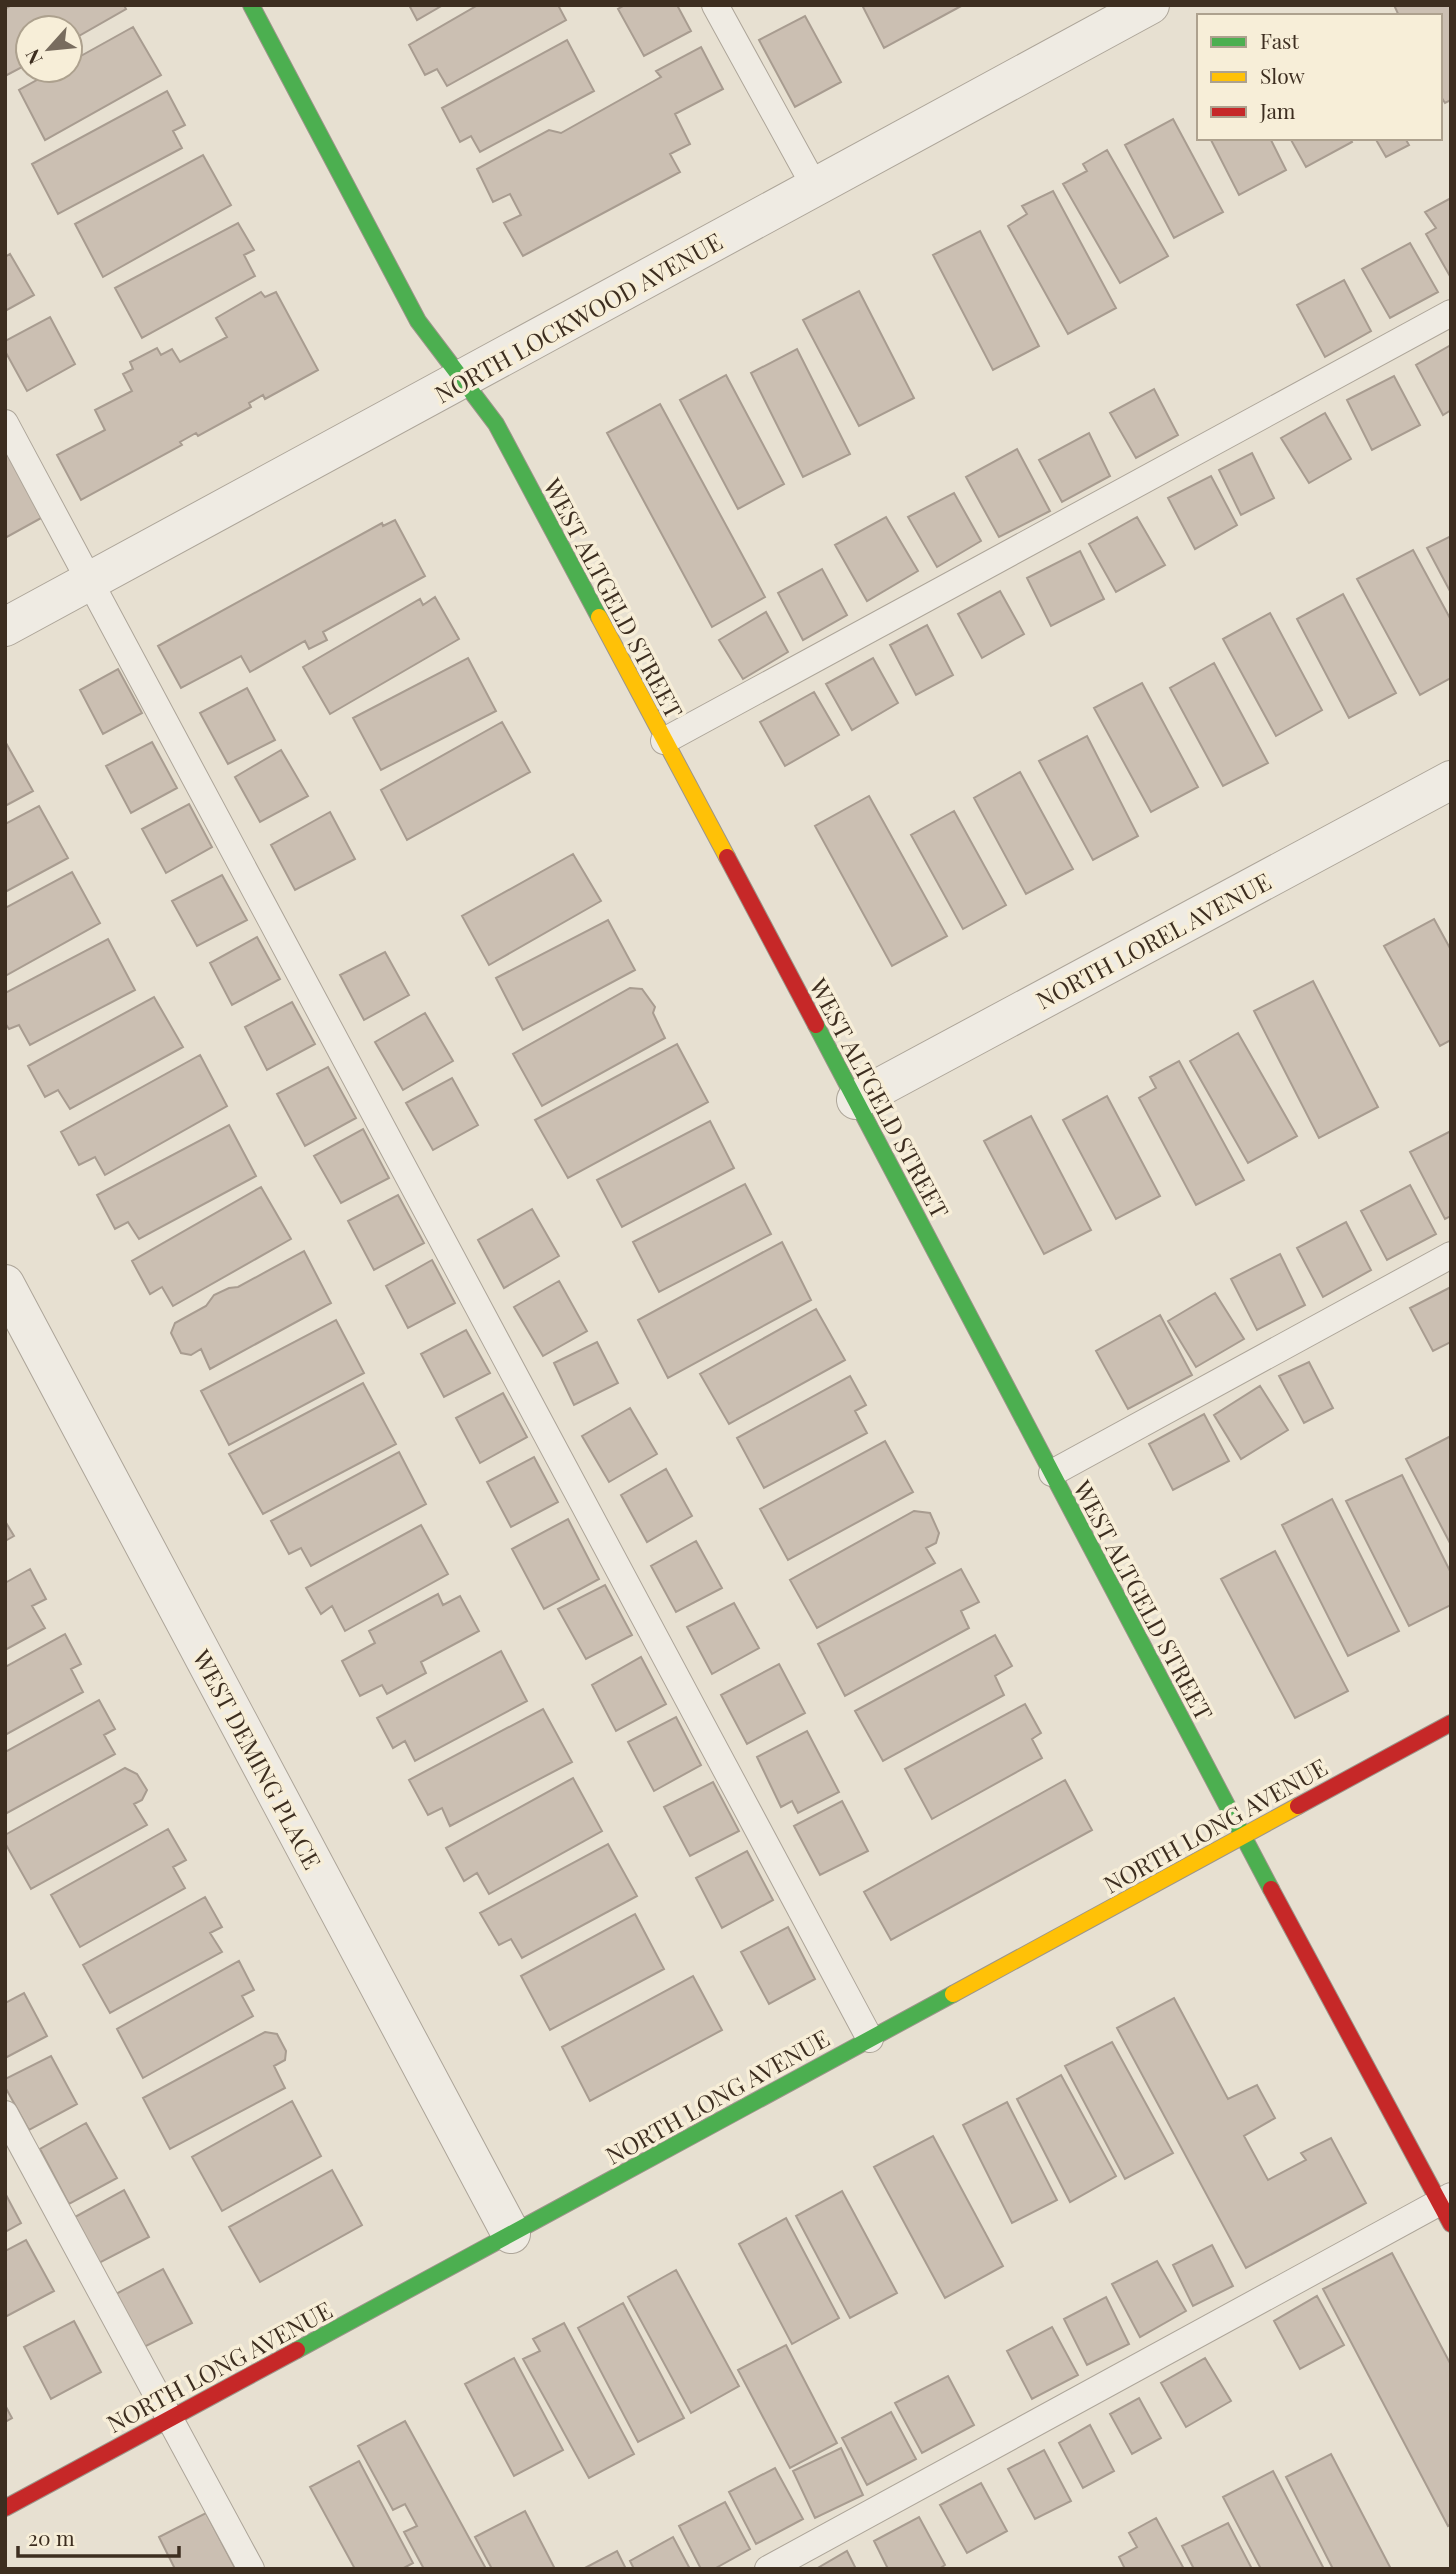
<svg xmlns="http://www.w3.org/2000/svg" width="1456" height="2574" font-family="'Playfair Display',serif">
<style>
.building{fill:#cbbfb2;stroke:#a89c90;stroke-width:2}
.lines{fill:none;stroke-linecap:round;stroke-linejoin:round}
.lane-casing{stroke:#ada599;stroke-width:28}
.street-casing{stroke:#ada599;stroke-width:40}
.fast-casing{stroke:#9c958a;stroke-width:18}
.slow-casing{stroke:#9c958a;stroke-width:18}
.jam-casing{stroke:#9c958a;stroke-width:18}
.lane{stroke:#efebe3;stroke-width:26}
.street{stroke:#efebe3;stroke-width:38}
.fast{stroke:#4caf50;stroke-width:16}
.slow{stroke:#ffc107;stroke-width:16}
.jam{stroke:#c62828;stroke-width:16}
.labels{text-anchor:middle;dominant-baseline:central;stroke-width:7;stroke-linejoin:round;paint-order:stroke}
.street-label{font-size:24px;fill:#3d2e20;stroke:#f7eed8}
</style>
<rect width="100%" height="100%" fill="#e7e0d1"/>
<path class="building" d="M 12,5 L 124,5 L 126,9 L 70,41 L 70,28 L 28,28 L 28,64 L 5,76 L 5,9 Z
M 409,5 L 443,5 L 417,20 Z
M 478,5 L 558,5 L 566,20 L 447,86 L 437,69 L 425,75 L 409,45 Z
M 625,5 L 677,5 L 691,31 L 644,56 L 618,9 Z
M 862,5 L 963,5 L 884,48 Z
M 1394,5 L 1451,5 L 1451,100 L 1445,103 L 1440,95 L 1440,16 L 1399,16 Z
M 805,16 L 841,82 L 795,107 L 759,40 Z
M 133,27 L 161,75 L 45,140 L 19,90 L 55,70 L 70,70 L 70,62 Z
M 567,40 L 594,91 L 480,152 L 471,136 L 460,142 L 442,108 Z
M 701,47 L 723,89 L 675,114 L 690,144 L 670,154 L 680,172 L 523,256 L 504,223 L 521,215 L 510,194 L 493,202 L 477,169 L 549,130 L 561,133 L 661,77 L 656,71 Z
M 167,91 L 185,125 L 173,131 L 182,148 L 58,214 L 32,164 Z
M 1173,119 L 1223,212 L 1174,238 L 1125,145 Z
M 1210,138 L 1270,138 L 1286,170 L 1239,195 Z
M 1290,138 L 1350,138 L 1352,142 L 1306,167 Z
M 1375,138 L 1405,138 L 1409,145 L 1386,157 Z
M 1107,150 L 1168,256 L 1120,283 L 1063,184 L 1087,171 L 1083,164 Z
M 203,155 L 231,205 L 103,277 L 75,224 Z
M 1053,191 L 1116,308 L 1068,334 L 1008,226 L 1027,214 L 1022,206 Z
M 1451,198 L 1451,278 L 1426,234 L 1436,228 L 1425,212 Z
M 238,223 L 254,250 L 244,255 L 255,276 L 142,338 L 115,288 Z
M 980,231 L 1039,346 L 993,370 L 933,255 Z
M 1410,243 L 1438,292 L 1390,318 L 1362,269 Z
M 10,254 L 34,295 L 5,311 L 5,257 Z
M 1344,280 L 1371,331 L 1325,357 L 1297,305 Z
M 859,291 L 914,398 L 859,426 L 803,320 Z
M 261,292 L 265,297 L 276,292 L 318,370 L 265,399 L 263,395 L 249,403 L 251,407 L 198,436 L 196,433 L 180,442 L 182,445 L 81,500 L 57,455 L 105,430 L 95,410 L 132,391 L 123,374 L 133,369 L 130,362 L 157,348 L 161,355 L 172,349 L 180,362 L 227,337 L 216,318 Z
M 50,317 L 75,364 L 27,391 L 5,351 L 5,341 Z
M 1451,345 L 1451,410 L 1443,415 L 1416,365 Z
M 797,349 L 850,454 L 803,477 L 751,373 Z
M 726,375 L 784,484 L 738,509 L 680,400 Z
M 1394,376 L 1420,425 L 1372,450 L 1347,400 Z
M 1154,389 L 1178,435 L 1136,458 L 1110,413 Z
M 660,404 L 765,597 L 712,627 L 607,433 Z
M 1325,413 L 1351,459 L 1309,483 L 1281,438 Z
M 1089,433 L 1110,476 L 1062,502 L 1039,460 Z
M 5,446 L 43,517 L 5,538 Z
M 1017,449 L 1050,511 L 999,537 L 966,477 Z
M 1252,453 L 1274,498 L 1241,515 L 1219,470 Z
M 1211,476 L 1237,525 L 1195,549 L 1168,498 Z
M 954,493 L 981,541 L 937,567 L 908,517 Z
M 886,517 L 918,571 L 867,601 L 835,545 Z
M 1137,517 L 1165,565 L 1116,592 L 1089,544 Z
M 395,520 L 425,576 L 323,632 L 327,640 L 309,649 L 305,641 L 250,672 L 241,656 L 181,688 L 158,646 L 382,523 L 383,526 Z
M 1451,536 L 1451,593 L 1427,548 Z
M 1413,550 L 1451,620 L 1451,678 L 1420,695 L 1357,579 Z
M 1080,551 L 1104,599 L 1051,626 L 1027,578 Z
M 822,569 L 847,615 L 803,640 L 778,593 Z
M 1000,591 L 1024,634 L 982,658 L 958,614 Z
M 1343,594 L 1396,693 L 1349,718 L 1297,619 Z
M 435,597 L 459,639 L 330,714 L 303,667 L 420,599 L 423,605 Z
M 766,612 L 788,652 L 743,679 L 719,640 Z
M 1270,613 L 1322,710 L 1276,736 L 1223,639 Z
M 927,625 L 953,675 L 916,695 L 890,645 Z
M 468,658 L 496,711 L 381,770 L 353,718 Z
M 873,658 L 898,703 L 852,730 L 826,684 Z
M 1214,663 L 1268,763 L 1223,786 L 1170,688 Z
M 118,669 L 142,713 L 103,734 L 80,690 Z
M 1142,683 L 1198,787 L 1151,812 L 1094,708 Z
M 247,688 L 275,740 L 228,764 L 200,713 Z
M 814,692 L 839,735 L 785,766 L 760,722 Z
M 502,722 L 530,772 L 407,840 L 381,790 Z
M 1087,736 L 1138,836 L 1093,860 L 1039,761 Z
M 152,742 L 177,788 L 131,813 L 106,766 Z
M 6,743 L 33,791 L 5,806 L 5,744 Z
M 281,750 L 308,796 L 260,822 L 235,777 Z
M 1020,772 L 1073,869 L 1026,894 L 974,798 Z
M 869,796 L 947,936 L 892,966 L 815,826 Z
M 189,804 L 212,847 L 166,873 L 142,829 Z
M 39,806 L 68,858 L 5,892 L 5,824 Z
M 954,811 L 1006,905 L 963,929 L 911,835 Z
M 330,812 L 355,859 L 295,890 L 271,845 Z
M 573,854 L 601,901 L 489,965 L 462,916 Z
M 72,872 L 100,923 L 5,976 L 5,908 Z
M 222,875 L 247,920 L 197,946 L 172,901 Z
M 1434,919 L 1451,950 L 1451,1040 L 1440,1046 L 1384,946 Z
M 608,920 L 635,970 L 523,1030 L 496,978 Z
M 257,937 L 280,979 L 232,1005 L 210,963 Z
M 108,939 L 135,990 L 30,1045 L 19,1025 L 9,1029 L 5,1023 L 5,993 Z
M 385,952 L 409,995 L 364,1020 L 340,975 Z
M 1313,981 L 1378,1107 L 1319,1138 L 1254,1011 Z
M 630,988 L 642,989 L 655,1007 L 653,1013 L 665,1038 L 542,1106 L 513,1054 Z
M 154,997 L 183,1047 L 70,1109 L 58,1090 L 45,1097 L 28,1066 Z
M 292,1002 L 315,1044 L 267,1070 L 245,1027 Z
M 425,1013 L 453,1061 L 403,1090 L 375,1042 Z
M 1238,1033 L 1297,1136 L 1248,1163 L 1190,1061 Z
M 677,1044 L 708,1102 L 568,1178 L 535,1120 Z
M 200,1055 L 227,1106 L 105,1175 L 95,1157 L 79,1165 L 61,1132 Z
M 1179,1061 L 1244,1180 L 1196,1205 L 1139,1098 L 1156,1088 L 1150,1077 Z
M 328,1067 L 356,1118 L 305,1146 L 277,1094 Z
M 452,1078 L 478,1125 L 433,1150 L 406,1103 Z
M 1107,1096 L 1160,1196 L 1116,1219 L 1063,1120 Z
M 1031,1116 L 1091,1230 L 1044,1254 L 984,1141 Z
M 710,1121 L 734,1168 L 622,1227 L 597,1180 Z
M 229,1125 L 256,1176 L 139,1239 L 128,1222 L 115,1229 L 97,1195 Z
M 363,1129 L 389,1178 L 341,1203 L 314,1156 Z
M 1451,1131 L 1451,1216 L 1445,1219 L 1410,1152 Z
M 745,1184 L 771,1234 L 659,1292 L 633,1242 Z
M 1410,1185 L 1436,1234 L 1387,1260 L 1361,1211 Z
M 261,1187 L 291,1239 L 173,1306 L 162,1287 L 150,1294 L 132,1261 Z
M 398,1195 L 424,1243 L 374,1270 L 348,1221 Z
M 532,1209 L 559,1256 L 504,1288 L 478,1240 Z
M 1346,1222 L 1371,1270 L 1323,1297 L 1297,1248 Z
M 782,1242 L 811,1300 L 668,1378 L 638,1320 Z
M 304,1251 L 331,1303 L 210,1369 L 201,1349 L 191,1355 L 181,1353 L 171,1333 L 175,1323 L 206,1306 L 214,1295 L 229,1288 L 238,1287 Z
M 1280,1254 L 1305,1305 L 1257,1330 L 1231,1279 Z
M 432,1260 L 455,1303 L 408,1328 L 386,1286 Z
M 559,1281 L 587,1331 L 543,1356 L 514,1307 Z
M 1451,1287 L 1451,1342 L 1433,1351 L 1410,1308 Z
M 1215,1293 L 1244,1339 L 1196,1367 L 1168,1321 Z
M 816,1309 L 845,1360 L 729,1424 L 700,1374 Z
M 1160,1315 L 1192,1375 L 1128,1409 L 1096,1351 Z
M 336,1320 L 364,1373 L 229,1445 L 201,1391 Z
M 466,1330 L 490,1373 L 444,1397 L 421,1354 Z
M 597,1342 L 618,1383 L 574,1405 L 554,1363 Z
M 1309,1362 L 1333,1408 L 1304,1423 L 1279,1376 Z
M 850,1376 L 866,1405 L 855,1411 L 867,1433 L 764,1488 L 737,1438 Z
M 363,1383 L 396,1444 L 263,1514 L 229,1454 Z
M 1260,1386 L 1288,1430 L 1241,1459 L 1214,1415 Z
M 503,1393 L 527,1437 L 480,1463 L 456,1418 Z
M 630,1408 L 657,1454 L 609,1482 L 582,1436 Z
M 1204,1414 L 1229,1461 L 1173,1490 L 1149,1444 Z
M 1451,1436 L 1451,1545 L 1406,1459 Z
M 885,1441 L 913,1492 L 788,1560 L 760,1509 Z
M 399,1452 L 426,1504 L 311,1566 L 301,1548 L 289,1554 L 271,1521 Z
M 534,1457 L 558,1502 L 511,1527 L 487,1482 Z
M 666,1469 L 692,1516 L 647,1542 L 621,1495 Z
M 1402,1475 L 1451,1573 L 1451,1605 L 1409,1626 L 1346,1501 Z
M 1332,1499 L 1399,1631 L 1348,1656 L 1282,1525 Z
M 914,1511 L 930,1513 L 939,1533 L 936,1543 L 926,1548 L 935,1563 L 817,1628 L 790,1580 Z
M 568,1519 L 599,1579 L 544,1609 L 512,1549 Z
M 5,1521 L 14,1536 L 5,1541 Z
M 421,1525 L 448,1574 L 345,1631 L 332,1606 L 321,1614 L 306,1588 Z
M 696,1541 L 722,1588 L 676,1612 L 651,1566 Z
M 1275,1551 L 1348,1691 L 1295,1718 L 1221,1579 Z
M 30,1569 L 46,1599 L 32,1606 L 45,1628 L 5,1650 L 5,1583 Z
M 961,1569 L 979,1602 L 961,1611 L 969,1628 L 845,1696 L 818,1644 Z
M 605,1585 L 632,1635 L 586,1659 L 558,1609 Z
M 438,1594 L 443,1605 L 460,1596 L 479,1631 L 421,1662 L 426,1673 L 387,1694 L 382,1685 L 360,1696 L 342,1661 L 375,1643 L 369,1631 Z
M 734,1603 L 759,1648 L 712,1674 L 687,1627 Z
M 65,1634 L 81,1664 L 71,1669 L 83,1692 L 5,1735 L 5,1667 Z
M 995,1635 L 1012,1666 L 995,1676 L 1004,1695 L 883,1761 L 855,1711 Z
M 501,1651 L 527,1701 L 415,1761 L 405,1741 L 393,1748 L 377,1718 Z
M 641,1657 L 666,1704 L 616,1731 L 592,1685 Z
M 779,1664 L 805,1713 L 747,1744 L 721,1695 Z
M 99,1700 L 115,1729 L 104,1735 L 115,1754 L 5,1814 L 5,1752 Z
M 1025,1704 L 1041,1733 L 1032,1739 L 1042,1758 L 932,1819 L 905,1769 Z
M 543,1709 L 572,1762 L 450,1826 L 442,1808 L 428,1815 L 409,1780 Z
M 676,1717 L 701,1765 L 654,1791 L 628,1742 Z
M 807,1731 L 839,1792 L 798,1813 L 792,1801 L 781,1807 L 757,1757 Z
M 125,1768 L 137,1774 L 147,1790 L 142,1800 L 134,1804 L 147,1825 L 31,1889 L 5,1843 L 5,1835 Z
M 573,1778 L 602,1831 L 489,1894 L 477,1873 L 464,1881 L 446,1848 Z
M 1065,1780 L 1092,1830 L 891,1940 L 864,1892 Z
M 713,1782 L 739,1831 L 690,1856 L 664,1807 Z
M 842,1801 L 868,1851 L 820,1875 L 794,1826 Z
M 168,1829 L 186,1860 L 173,1867 L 185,1888 L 80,1947 L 51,1895 Z
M 608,1844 L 637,1896 L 522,1958 L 511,1939 L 499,1945 L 480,1913 Z
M 747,1851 L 773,1900 L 722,1928 L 696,1878 Z
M 205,1897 L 222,1927 L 210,1933 L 222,1952 L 110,2013 L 83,1965 Z
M 635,1914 L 664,1969 L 550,2030 L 521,1976 Z
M 788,1927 L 815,1979 L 769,2004 L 741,1952 Z
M 239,1961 L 254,1990 L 242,1996 L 253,2016 L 143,2078 L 117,2029 Z
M 693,1976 L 722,2030 L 590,2101 L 562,2047 Z
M 24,1993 L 47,2036 L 5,2058 L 5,2003 Z
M 1174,1998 L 1228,2099 L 1257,2085 L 1275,2118 L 1244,2136 L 1268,2180 L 1306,2160 L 1301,2153 L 1331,2138 L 1366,2203 L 1246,2268 L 1117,2028 Z
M 265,2032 L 277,2034 L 286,2051 L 285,2060 L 274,2066 L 285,2088 L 170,2149 L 143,2098 Z
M 1112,2042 L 1173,2153 L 1125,2179 L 1065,2066 Z
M 51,2056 L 77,2104 L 29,2130 L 5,2087 L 5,2079 Z
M 1061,2075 L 1116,2176 L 1070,2202 L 1017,2099 Z
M 292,2101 L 321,2156 L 222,2211 L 192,2157 Z
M 1007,2102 L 1057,2200 L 1012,2223 L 963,2125 Z
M 86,2123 L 117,2178 L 69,2204 L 40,2149 Z
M 933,2136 L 1003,2266 L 945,2298 L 874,2167 Z
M 332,2170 L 362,2225 L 260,2282 L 229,2227 Z
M 124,2190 L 149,2237 L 99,2263 L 75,2217 Z
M 842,2191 L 897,2293 L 850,2318 L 796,2216 Z
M 5,2193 L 21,2223 L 5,2232 Z
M 786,2218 L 839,2318 L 792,2344 L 739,2244 Z
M 26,2240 L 54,2291 L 5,2317 L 5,2251 Z
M 1212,2245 L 1233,2286 L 1193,2306 L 1173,2265 Z
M 1392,2253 L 1451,2365 L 1451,2524 L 1448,2526 L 1323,2289 Z
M 1157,2261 L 1186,2311 L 1140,2337 L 1112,2284 Z
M 163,2269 L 192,2323 L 142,2348 L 114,2295 Z
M 676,2270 L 739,2386 L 691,2413 L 628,2297 Z
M 1317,2296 L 1344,2345 L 1300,2369 L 1274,2321 Z
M 1106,2297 L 1129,2344 L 1087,2365 L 1064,2319 Z
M 623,2303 L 684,2418 L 638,2442 L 578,2328 Z
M 74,2321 L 101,2372 L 51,2399 L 24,2347 Z
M 564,2323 L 634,2454 L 589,2478 L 523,2359 L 540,2351 L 533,2339 Z
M 1052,2327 L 1078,2375 L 1032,2399 L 1007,2351 Z
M 786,2345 L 837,2443 L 790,2468 L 738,2370 Z
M 514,2358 L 563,2450 L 514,2476 L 465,2384 Z
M 1205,2358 L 1231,2401 L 1186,2427 L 1161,2383 Z
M 948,2376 L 974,2425 L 922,2453 L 895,2403 Z
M 1139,2398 L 1161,2438 L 1132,2454 L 1110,2414 Z
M 5,2405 L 12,2418 L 5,2422 Z
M 891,2412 L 916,2459 L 867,2485 L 842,2438 Z
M 405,2421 L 485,2567 L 482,2569 L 424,2569 L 404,2532 L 417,2526 L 405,2504 L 393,2510 L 358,2446 Z
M 1090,2425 L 1114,2471 L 1083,2488 L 1059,2443 Z
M 841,2448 L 863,2495 L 815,2518 L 793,2471 Z
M 1044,2450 L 1071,2501 L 1035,2519 L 1008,2469 Z
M 1331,2454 L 1391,2569 L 1333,2569 L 1286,2477 Z
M 359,2461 L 413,2563 L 402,2569 L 355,2569 L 310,2487 Z
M 775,2468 L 803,2519 L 756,2544 L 729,2492 Z
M 1273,2471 L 1324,2569 L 1261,2569 L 1223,2497 Z
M 981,2483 L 1007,2531 L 967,2553 L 940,2505 Z
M 725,2502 L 750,2549 L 714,2569 L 701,2569 L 679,2526 Z
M 525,2511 L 555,2569 L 492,2569 L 475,2537 Z
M 206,2513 L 235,2568 L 175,2569 L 159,2537 Z
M 919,2517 L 945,2565 L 939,2569 L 888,2569 L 874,2541 Z
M 1156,2518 L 1184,2569 L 1125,2569 L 1119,2557 L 1137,2547 L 1129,2533 Z
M 1228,2523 L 1252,2569 L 1194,2569 L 1182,2546 Z
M 673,2537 L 690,2569 L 634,2569 L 630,2561 Z
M 617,2551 L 626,2569 L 583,2569 Z
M 847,2551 L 856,2569 L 816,2569 Z"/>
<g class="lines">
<defs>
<path id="lane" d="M 715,5 L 815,187
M 5,423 L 870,2039
M 664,741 L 1451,313
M 1052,1473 L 1451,1255
M 5,2114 L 251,2569
M 768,2569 L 1451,2196"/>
<path id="street" d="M 5,627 L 1150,5
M 856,1100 L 1451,780
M 5,1284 L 511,2234"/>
<path id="fast" d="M 251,5 L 418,321 L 496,424 L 599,617
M 816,1025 L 1271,1889
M 297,2350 L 953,1994"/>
<path id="slow" d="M 599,617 L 727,857
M 953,1994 L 1298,1806"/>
<path id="jam" d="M 727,857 L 816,1025
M 1298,1806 L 1451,1723
M 1271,1889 L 1451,2224
M 5,2508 L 297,2350"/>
</defs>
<use href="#lane" class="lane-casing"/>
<use href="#street" class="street-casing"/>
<use href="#fast" class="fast-casing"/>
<use href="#slow" class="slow-casing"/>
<use href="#jam" class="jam-casing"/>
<use href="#lane" class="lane"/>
<use href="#street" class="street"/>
<use href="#fast" class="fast"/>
<use href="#slow" class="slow"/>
<use href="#jam" class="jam"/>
</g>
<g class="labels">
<g class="street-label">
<text transform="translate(578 317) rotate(-29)">NORTH LOCKWOOD AVENUE</text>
<text transform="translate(614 598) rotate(62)">WEST ALTGELD STREET</text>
<text transform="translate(1153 940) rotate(-28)">NORTH LOREL AVENUE</text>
<text transform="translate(880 1098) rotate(62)">WEST ALTGELD STREET</text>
<text transform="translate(1144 1600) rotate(62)">WEST ALTGELD STREET</text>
<text transform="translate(258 1759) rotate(62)">WEST DEMING PLACE</text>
<text transform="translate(1215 1825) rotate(-29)">NORTH LONG AVENUE</text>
<text transform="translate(717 2096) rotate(-29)">NORTH LONG AVENUE</text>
<text transform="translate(219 2366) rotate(-28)">NORTH LONG AVENUE</text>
</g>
</g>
<rect width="1456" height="2574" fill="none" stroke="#3d2e20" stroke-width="14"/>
<rect x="1197" y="14" width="245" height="126" fill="#f7eed8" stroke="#ada18e" stroke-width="2"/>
<rect x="1211" y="37" width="35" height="10" fill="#4caf50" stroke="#ada18e" stroke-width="2"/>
<text x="1260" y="49" font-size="21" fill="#3d2e20">Fast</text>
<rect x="1211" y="72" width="35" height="10" fill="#ffc107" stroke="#ada18e" stroke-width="2"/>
<text x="1260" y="84" font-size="21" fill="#3d2e20">Slow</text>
<rect x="1211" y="107" width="35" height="10" fill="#c62828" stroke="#ada18e" stroke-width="2"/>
<text x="1260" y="119" font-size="21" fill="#3d2e20">Jam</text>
<g transform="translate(49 49) rotate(243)"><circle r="33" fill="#f7eed8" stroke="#ada18e" stroke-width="2"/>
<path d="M0-5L12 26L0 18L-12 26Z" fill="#786c5e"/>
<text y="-10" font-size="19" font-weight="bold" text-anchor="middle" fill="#3d2e20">N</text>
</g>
<path d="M18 2546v10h161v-10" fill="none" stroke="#3d2e20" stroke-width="3.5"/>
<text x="28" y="2546" font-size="21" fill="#3d2e20" stroke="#f7eed8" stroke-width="5" paint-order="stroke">20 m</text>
</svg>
